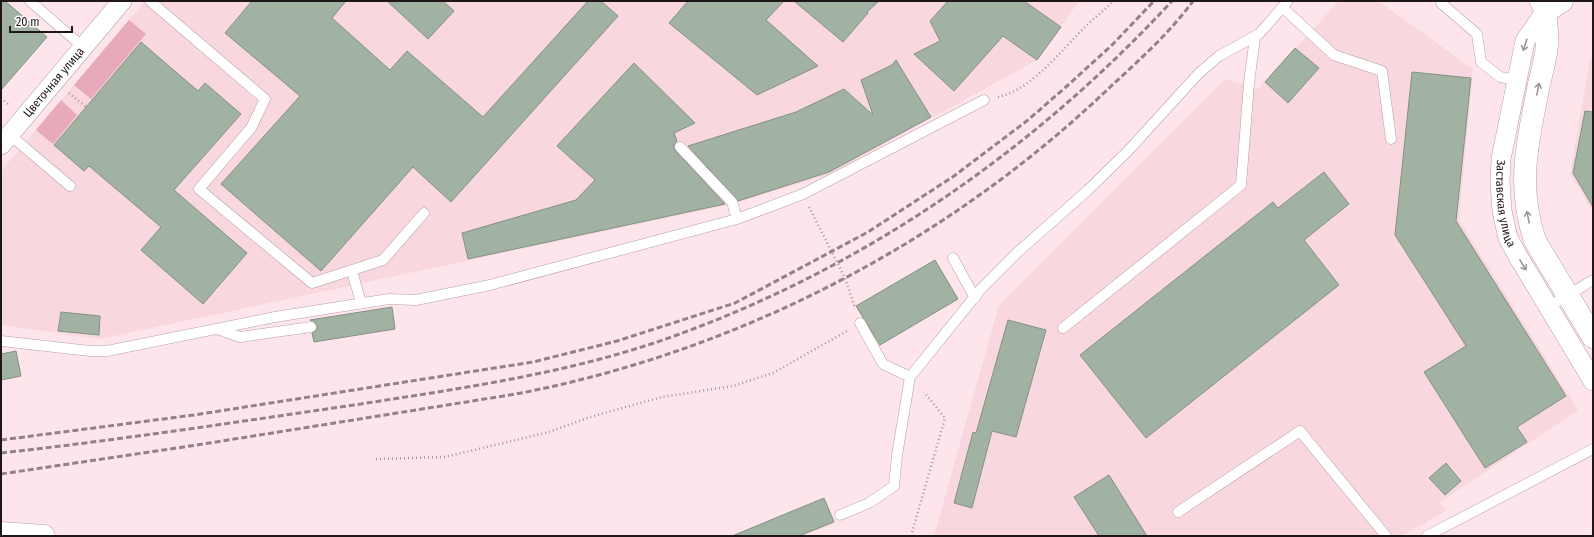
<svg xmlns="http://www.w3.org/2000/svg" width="1594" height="537" font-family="'Fira Sans Condensed',sans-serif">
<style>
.built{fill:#f8d7df}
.green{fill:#e8aaba}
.building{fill:#a1b1a2;stroke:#829283}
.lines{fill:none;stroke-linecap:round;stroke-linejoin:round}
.lane-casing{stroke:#b69fa4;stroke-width:11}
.street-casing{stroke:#b69fa4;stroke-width:20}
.secondary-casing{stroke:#b69fa4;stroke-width:23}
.primary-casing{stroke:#b69fa4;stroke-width:23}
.path{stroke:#a79499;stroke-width:2.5;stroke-dasharray:1 3;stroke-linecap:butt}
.lane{stroke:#fff;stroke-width:10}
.street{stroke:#fff;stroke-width:19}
.secondary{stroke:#fff;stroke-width:22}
.primary{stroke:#fff;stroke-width:22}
.rail{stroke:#928185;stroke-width:3;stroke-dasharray:6 3;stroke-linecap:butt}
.oneway{stroke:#9a9697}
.labels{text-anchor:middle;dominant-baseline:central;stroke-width:3.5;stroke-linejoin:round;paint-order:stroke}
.street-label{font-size:12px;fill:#1f1618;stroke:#fff}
</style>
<rect width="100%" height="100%" fill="#fee5eb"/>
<path class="built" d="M 145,1 L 1079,1 L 1037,60 L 828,175 L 728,205 L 100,339 L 1,325 L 1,171 Z
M 1339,1 L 1378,1 L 1473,69 L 1459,220 L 1578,410 L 1439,503 L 1447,510 L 1402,536 L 934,536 L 999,305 L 1225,79 L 1258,89 Z
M 1593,58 L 1593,212 L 1570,174 L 1590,60 Z"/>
<path class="green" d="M 129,20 L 146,34 L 91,99 L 74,85 Z
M 61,100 L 77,115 L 53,144 L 36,130 Z"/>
<path class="building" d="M 1,1 L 5,1 L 47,37 L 1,90 Z
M 252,1 L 346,1 L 332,18 L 390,70 L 407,51 L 483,117 L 588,1 L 601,1 L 618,16 L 451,202 L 413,167 L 321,271 L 221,184 L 300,96 L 225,33 Z
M 387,1 L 443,1 L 454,11 L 428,39 Z
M 688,1 L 784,1 L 766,20 L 818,66 L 757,95 L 669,23 Z
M 794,1 L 879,1 L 867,12 L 868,13 L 843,42 Z
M 948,1 L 1024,1 L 1061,27 L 1037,60 L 1003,36 L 954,91 L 914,54 L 940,41 L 930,21 Z
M 141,42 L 198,91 L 205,83 L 241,114 L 174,190 L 247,253 L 203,304 L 141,250 L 161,227 L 89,166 L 84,171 L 54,145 Z
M 1295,48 L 1319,68 L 1288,103 L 1265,82 Z
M 896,60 L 931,117 L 829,172 L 738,201 L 688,146 L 796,112 L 844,89 L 873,115 L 861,80 L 892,65 Z
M 634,63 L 695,123 L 674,133 L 677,141 L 674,145 L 674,149 L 725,204 L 468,259 L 462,233 L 576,200 L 595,180 L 557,146 Z
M 1412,72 L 1471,78 L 1456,221 L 1566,396 L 1517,427 L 1527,442 L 1485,468 L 1424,372 L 1466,346 L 1395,235 Z
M 1585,111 L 1593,112 L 1593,207 L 1573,173 Z
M 1324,172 L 1349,204 L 1304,240 L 1339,285 L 1146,438 L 1080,355 L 1273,202 L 1278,208 Z
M 935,260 L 958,299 L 880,345 L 856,306 Z
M 392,307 L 395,329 L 314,342 L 312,333 L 317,330 L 317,326 L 314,321 L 310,320 Z
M 61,312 L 100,316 L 99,335 L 58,331 Z
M 1008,320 L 1046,330 L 1016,437 L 992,431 L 972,508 L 954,503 L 973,432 L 976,433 Z
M 16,351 L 21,376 L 1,380 L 1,354 Z
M 1446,463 L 1461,481 L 1445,495 L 1429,478 Z
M 1109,475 L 1147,536 L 1099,536 L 1074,497 Z
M 824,498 L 834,522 L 799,536 L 732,536 Z"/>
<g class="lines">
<defs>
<path id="lane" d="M 30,1 L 83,47
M 150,1 L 265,99 L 251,128 L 199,189 L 312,283 L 383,260 L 424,213
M 1441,3 L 1477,34 L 1481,62 L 1500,77 L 1517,80
M 1282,7 L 1334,55 L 1382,71 L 1391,139
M 10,135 L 70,186
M 680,147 L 732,202 L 737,219
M 953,258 L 975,298
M 352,271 L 361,303
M 1548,307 L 1593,280
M 860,323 L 883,364 L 910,377
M 1063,328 L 1241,185 L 1249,83 L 1255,37
M 217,329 L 240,337 L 311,327
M 1,341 L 90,351 L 107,351 L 275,317 L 389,299 L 416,300 L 490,285 L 737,219 L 803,194 L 984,100
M 1178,512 L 1300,431 L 1386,536
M 840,515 L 869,503 L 894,486 L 897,455 L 910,377 L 981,289 L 1019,251 L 1088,190 L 1128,151 L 1199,73 L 1219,56 L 1259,34 L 1288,1
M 1427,536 L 1593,449"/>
<g id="street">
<path id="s1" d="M 1539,1 L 1545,12 L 1525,41 L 1501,159 L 1500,182 L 1502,211 L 1508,238 L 1519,258 L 1593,381"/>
<path id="s2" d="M 1,145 L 122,1"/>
</g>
<path id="secondary" d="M 1562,1 L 1545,12 C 1546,22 1548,34 1547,45 C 1546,58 1542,72 1539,84 C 1528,141 1516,183 1535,241 L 1593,337"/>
<path id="primary" d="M 1,533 L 44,536"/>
</defs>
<use href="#lane" class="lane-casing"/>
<use href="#street" class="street-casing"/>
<use href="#secondary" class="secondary-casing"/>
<use href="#primary" class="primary-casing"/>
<path class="path" d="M 69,93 L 86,107
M 998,97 C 1032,90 1062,49 1086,26 C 1095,17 1105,10 1113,1
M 1,98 L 8,104
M 809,207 L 845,278 L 855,308
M 376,459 L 445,457 L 549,432 L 590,417 L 662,397 L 733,386 L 773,373 L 847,331
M 911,536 L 945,418 L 924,392"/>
<use href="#lane" class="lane"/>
<use href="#street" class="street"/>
<use href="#secondary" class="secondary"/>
<use href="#primary" class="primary"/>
<path class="rail" d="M 1,440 L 194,415 L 533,362 L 617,341 L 735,303 L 868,232 L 954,176 L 1028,120 L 1067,86 L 1112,45 L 1154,1
M 1,453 C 119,440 237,422 354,405 C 463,388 573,373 677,335 C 867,266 1035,149 1172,1
M 1,474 L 197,445 L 516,394 C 736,352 944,245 1107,90 C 1137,62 1169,34 1193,1"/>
</g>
<defs><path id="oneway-shaft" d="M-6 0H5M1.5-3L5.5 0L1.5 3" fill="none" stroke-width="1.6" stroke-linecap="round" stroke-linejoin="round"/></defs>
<g class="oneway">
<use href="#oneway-shaft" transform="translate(1525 45) rotate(108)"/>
<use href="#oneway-shaft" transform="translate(1538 89) rotate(-79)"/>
<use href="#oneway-shaft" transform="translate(1528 217) rotate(-101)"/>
<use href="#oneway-shaft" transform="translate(1523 265) rotate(59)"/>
</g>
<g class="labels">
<g class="street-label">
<text stroke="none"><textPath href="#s2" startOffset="82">Цветочная улица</textPath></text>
<text stroke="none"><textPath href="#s1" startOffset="213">Заставская улица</textPath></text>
</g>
</g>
<rect width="1594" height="537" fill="none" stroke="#1f1618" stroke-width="4"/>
<path d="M10 26v6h62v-6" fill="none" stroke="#1f1618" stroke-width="2"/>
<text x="16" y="26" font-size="12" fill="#1f1618" stroke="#ffffff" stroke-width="3" paint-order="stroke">20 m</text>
</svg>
